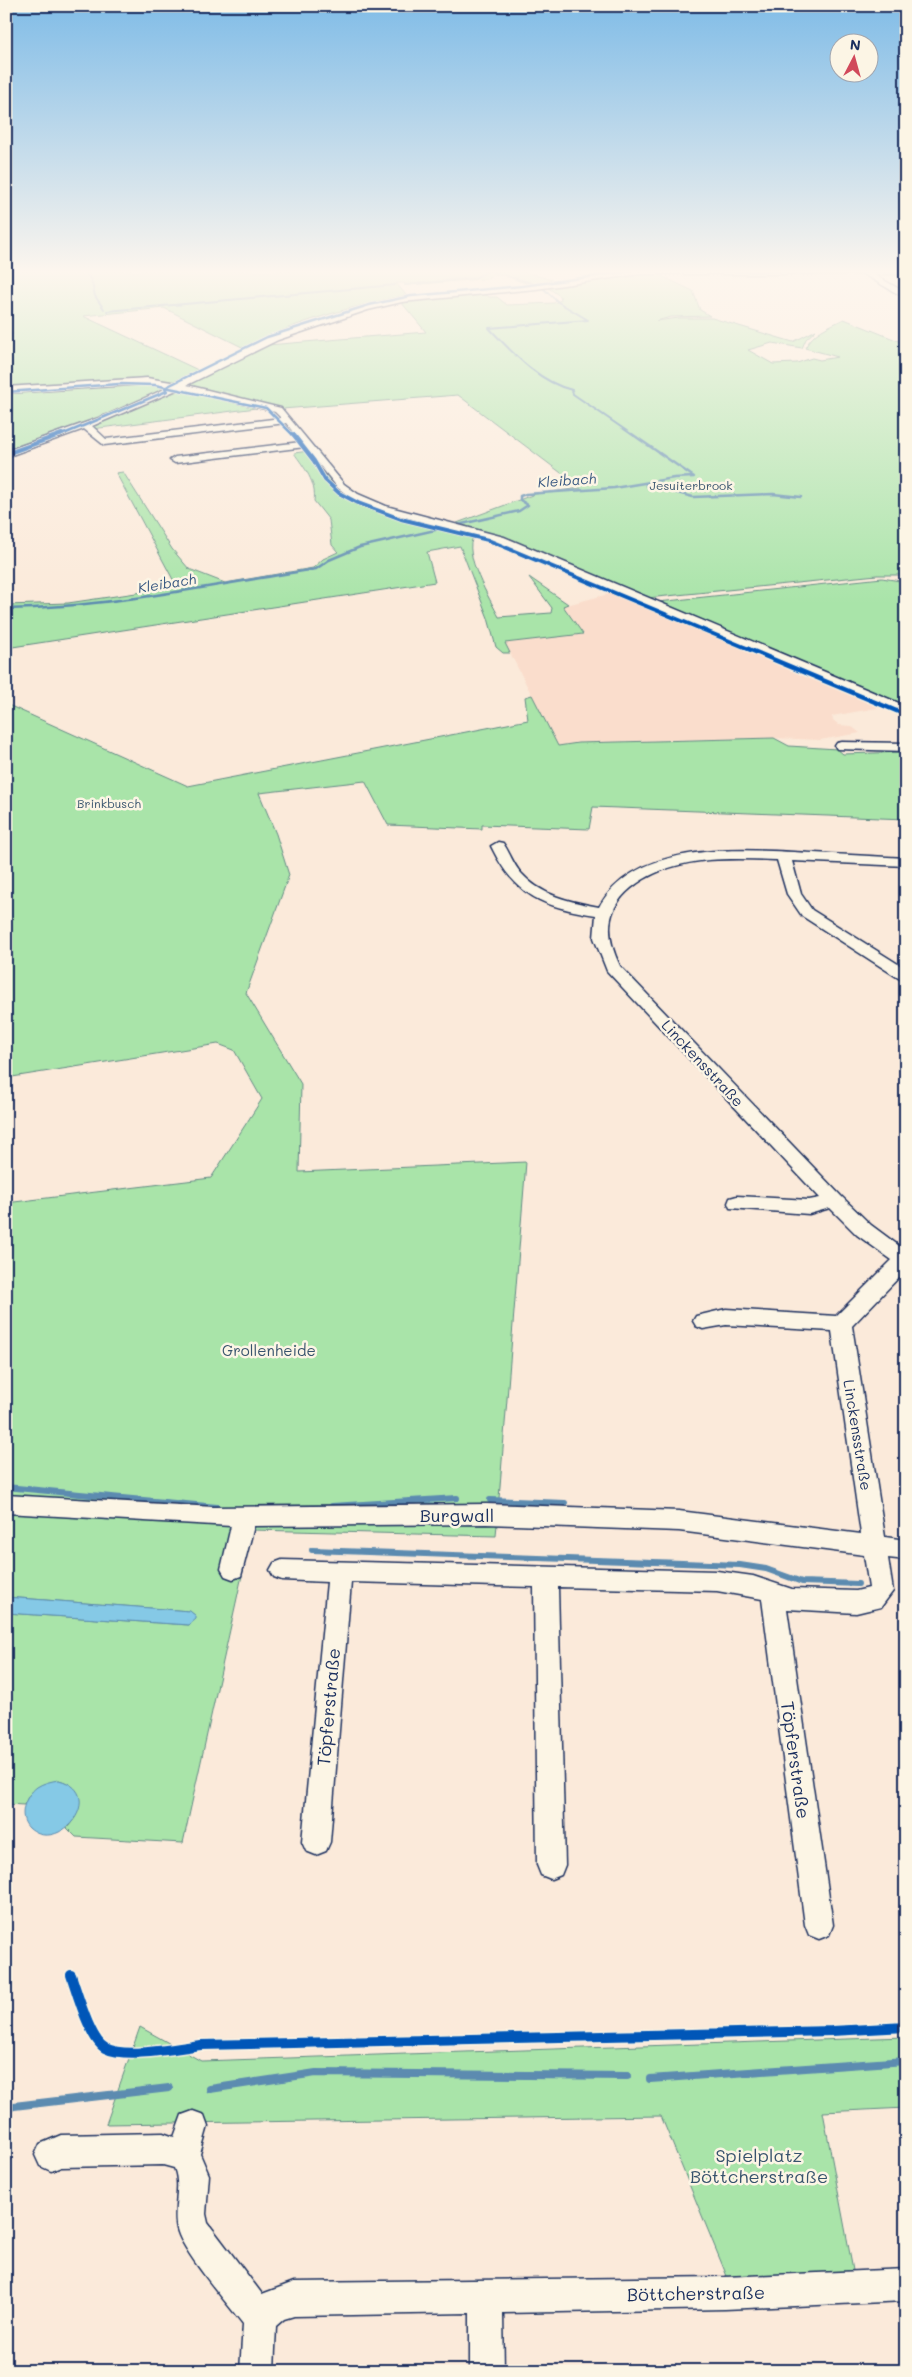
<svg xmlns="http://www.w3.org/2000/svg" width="912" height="2377" font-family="Mali,sans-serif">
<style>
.built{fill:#faddcc}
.green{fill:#a9e4a9;stroke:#628a84}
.water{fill:#85c9e6;stroke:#5b8bb0}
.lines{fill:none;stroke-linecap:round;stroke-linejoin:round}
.stream-far3{stroke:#5b8bb0;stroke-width:2}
.stream-far2{stroke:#5b8bb0;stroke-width:2.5}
.stream-far1{stroke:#5b8bb0;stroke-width:6}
.stream{stroke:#5b8bb0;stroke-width:8}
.minor-casing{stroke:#1b2f5e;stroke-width:3}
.minor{fill:#fcf5e5;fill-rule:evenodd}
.cycleway-far3-casing{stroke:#fcf5e5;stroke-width:4}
.cycleway-far2-casing{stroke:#fcf5e5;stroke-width:5.5}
.cycleway-far1-casing{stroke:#fcf5e5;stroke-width:7}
.cycleway-casing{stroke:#fcf5e5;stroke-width:13}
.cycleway-far3{stroke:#0057b8;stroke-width:2.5}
.cycleway-far2{stroke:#0057b8;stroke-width:4}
.cycleway-far1{stroke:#0057b8;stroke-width:4.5}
.cycleway{stroke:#0057b8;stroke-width:10}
.labels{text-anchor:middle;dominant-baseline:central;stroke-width:5;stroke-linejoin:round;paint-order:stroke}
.far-park-label{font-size:12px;fill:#37536d;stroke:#fcf5e5}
.far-water-label{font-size:14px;font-style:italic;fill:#365680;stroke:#fcf5e5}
.street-label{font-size:15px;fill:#1b2f5e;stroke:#fcf5e5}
.park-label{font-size:15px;fill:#37536d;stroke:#fcf5e5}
.near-street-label{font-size:18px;fill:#1b2f5e;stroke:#fcf5e5}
.near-park-label{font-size:18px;fill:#37536d;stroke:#fcf5e5}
</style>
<rect width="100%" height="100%" fill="#fbeada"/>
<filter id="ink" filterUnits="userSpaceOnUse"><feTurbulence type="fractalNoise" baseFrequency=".02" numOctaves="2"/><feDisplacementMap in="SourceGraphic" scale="10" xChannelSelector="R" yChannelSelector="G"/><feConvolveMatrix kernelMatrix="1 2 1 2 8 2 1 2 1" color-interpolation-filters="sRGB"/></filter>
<g filter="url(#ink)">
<path class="built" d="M 612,593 L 883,707 L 832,716 L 833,720 L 839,725 L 851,726 L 860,733 L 820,740 L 774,738 L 578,743 L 558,746 L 505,643 L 583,634 L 563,606 Z"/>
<path class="green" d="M 6,271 L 522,271 L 552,280 C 546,281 538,284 532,284 C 517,283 504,270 488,277 L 489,278 L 484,279 L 407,285 L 404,283 L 396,283 L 406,295 C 351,307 293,322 244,348 L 164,308 L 83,316 L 198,370 L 172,382 L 6,389 L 6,337 L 13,334 L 6,330 L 8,327 L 6,327 Z
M 653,272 L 693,291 L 700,310 L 710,316 L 671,317 L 656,321 L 679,318 L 712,318 L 793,342 L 816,330 L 806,339 L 802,348 L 772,343 L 748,350 L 773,364 L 797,363 L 812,358 L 820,360 L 838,357 L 805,348 C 814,331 828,327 844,319 L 906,344 L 906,378 L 901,378 L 901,381 L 906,381 L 906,575 L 877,575 L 647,598 L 523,545 L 457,523 L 535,494 L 581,488 L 458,395 L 282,409 L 272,406 L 92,429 L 88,427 L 268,345 L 426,332 L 401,302 L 484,293 L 489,297 L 497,297 L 507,305 L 554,303 L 561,300 L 560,296 L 547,287 Z
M 122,385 L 165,386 L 163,389 L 165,391 L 108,416 L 14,448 L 6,445 L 6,393 Z
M 309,451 C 319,464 328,479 340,490 C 360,509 445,528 474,536 C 461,552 491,601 499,617 L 551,613 L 552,608 L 529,577 L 568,604 L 563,606 L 583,634 L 505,643 L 510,653 L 503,653 L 496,647 L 488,618 L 460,546 L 427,552 L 435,582 L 6,648 L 6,605 L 68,603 L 177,587 L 116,473 L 123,472 L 172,549 L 189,569 L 225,583 L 313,568 L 323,559 L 338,552 L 332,545 L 329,520 L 314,501 C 317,483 304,467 294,453 Z
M 882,578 L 906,582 L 906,708 L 658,602 Z
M 532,695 L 558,746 L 578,743 L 774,738 L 789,746 L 837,749 L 843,754 L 906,752 L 906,819 L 593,807 L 589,829 L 482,825 L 482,829 L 388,825 L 365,781 L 259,793 L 276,834 L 289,875 L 246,993 L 301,1084 L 299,1172 L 526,1162 L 496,1536 L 252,1530 L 183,1843 L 76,1837 L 67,1828 C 84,1810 85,1787 59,1780 L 29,1795 L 24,1805 L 6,1804 L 6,1613 L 189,1625 L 196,1616 L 189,1611 L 6,1597 L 6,1203 L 211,1178 L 262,1099 L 234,1050 L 218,1044 L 6,1078 L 6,704 L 188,786 L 528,720 L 525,697 Z
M 140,2027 L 201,2061 L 906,2037 L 906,2108 L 823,2112 L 855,2281 L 731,2286 L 661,2116 L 106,2124 Z"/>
<path class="water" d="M 6,1597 L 190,1611 L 196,1616 L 196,1619 L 189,1625 L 6,1613 Z
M 59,1780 C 109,1793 59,1856 29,1828 C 17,1816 25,1796 37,1787 C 43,1783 51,1781 59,1780 Z"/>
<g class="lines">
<path class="stream-far3" d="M 490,271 L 535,284
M 87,275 L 91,279 L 95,296 L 104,309
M 405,285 L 474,278 L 489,271
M 542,287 L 558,302 L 588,320 L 489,328 C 512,352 538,382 572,390 L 573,394 L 634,436
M 107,311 L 395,285"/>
<path class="stream-far2" d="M 646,485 L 693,497 L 773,494 L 801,497
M 6,609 C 111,607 213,585 316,569 L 329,560 L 360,547 L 519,511 L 528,505 L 520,500 L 520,496 L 526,494 L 614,488 L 674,478 L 694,477 L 632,434"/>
<path class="stream-far1" d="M 6,1487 L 217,1507
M 490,1500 L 565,1503
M 332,1506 L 457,1498
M 312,1550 L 740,1565 L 766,1569 L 802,1582 L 858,1584"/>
<path class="stream" d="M 650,2079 L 906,2061
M 210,2089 L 316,2073 L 627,2076
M 6,2109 L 14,2106 L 169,2088"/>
<defs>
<path id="minor" d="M 633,271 L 906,271 L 906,274 L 873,274 L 901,290 L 902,292 L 898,294 L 863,274 L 640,274 L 536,289 L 402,302 L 368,310 L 278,340 L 187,385 L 281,408 L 344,484 L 358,494 L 386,506 L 504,537 L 906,706 L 906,715 L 496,541 L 378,510 L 352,498 L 338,488 L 305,447 L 175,463 L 170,460 L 175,457 L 301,442 L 286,423 L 104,445 L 84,429 L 6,457 L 6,451 L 107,415 L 169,387 L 147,384 L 6,393 L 6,387 L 147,378 L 177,383 L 272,336 L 366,306 L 402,298 L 536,285 ZM 179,389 L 265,409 L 275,412 L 281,418 L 106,439 L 92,426 Z
M 6,333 L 10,333 L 10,337 L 6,337 Z
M 842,742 L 906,743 L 906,751 L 837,749 L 835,746 L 837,743 Z
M 498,842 L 503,843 C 510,853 513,864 521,873 C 541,896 571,902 599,907 C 638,838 747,850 814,853 C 845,855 875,856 906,858 L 906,866 L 792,861 L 801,894 L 812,910 L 906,969 L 906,981 L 900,979 L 802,916 L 787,894 L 777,860 C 728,858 672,855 631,888 C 604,910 606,937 620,966 L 841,1196 L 871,1225 L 906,1251 L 906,1270 L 852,1326 L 885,1537 L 906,1540 L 906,1560 L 888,1558 L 893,1591 L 881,1607 L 856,1613 L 787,1609 L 833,1925 L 829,1935 L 819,1939 L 809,1935 L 805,1925 L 762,1599 L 717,1591 L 558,1587 L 565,1865 L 561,1875 L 551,1879 L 541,1875 L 537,1865 L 534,1587 L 351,1582 L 330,1842 L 326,1851 L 316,1855 L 306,1851 L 302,1842 L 327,1582 L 282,1580 L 274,1577 L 270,1570 L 274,1563 L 282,1560 L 717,1571 L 753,1576 L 792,1589 L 856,1591 L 869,1588 L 864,1555 L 679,1531 L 486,1524 L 254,1526 L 241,1576 L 233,1579 L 225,1576 L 221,1569 L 231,1526 L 6,1513 L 6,1495 L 214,1507 L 486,1504 L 679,1511 L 861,1534 L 832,1331 L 726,1325 L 703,1329 L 696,1326 L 693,1321 L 696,1316 L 726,1309 L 836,1316 L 892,1260 L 857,1235 L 830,1208 L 809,1214 L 730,1208 L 728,1203 L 730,1198 L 737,1196 L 809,1200 L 820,1198 L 607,971 L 594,938 L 596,915 C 543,907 515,896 491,846 Z
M 193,2111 L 204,2115 L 208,2126 L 200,2154 L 209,2175 L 206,2214 L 208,2223 L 262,2294 L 294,2282 L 725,2277 L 906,2269 L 906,2301 L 725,2309 L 503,2313 L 504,2371 L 470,2371 L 470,2313 L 294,2316 L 284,2319 L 276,2326 L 274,2371 L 240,2371 L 243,2324 C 227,2303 182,2251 177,2229 C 172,2209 182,2186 174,2168 L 163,2165 L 61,2167 L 51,2171 L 40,2166 L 35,2155 L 40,2144 L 61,2135 L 163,2133 L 174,2137 L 182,2115 Z"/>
</defs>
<use href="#minor" class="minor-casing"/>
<use href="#minor" class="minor"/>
<defs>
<path id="cycleway-far3" d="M 650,271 L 906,272
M 6,392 L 119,384 L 155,385 L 266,408 L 294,436
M 59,436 L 167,391 L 165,389 L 168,386 L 267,337 L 369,305 L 411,296 L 522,286 L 632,271"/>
<path id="cycleway-far2" d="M 293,434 L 314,461 L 325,480 L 339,493 L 358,503 L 401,519 L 488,540 L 749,649
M 6,454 L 62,434"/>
<path id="cycleway-far1" d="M 746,648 L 906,715"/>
<path id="cycleway" d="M 71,1975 C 77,1992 90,2040 105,2048 C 126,2059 177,2048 201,2045 L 832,2031 L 906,2027"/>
</defs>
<use href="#cycleway-far3" class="cycleway-far3-casing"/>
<use href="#cycleway-far2" class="cycleway-far2-casing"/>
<use href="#cycleway-far1" class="cycleway-far1-casing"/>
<use href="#cycleway" class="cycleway-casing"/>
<use href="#cycleway-far3" class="cycleway-far3"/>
<use href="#cycleway-far2" class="cycleway-far2"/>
<use href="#cycleway-far1" class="cycleway-far1"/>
<use href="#cycleway" class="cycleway"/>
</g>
</g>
<linearGradient id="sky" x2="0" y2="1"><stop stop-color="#80bce7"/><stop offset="0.45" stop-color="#fdf6ee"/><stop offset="1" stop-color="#fdf6ee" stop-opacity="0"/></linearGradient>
<rect width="912" height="604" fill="url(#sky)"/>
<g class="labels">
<g class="far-park-label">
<text x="691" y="485">Jesuiterbrook</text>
<text x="109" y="803">Brinkbusch</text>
</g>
<g class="far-water-label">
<text transform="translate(567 480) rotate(-4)">Kleibach</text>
<text transform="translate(167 583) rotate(-9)">Kleibach</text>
</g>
<g class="street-label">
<text transform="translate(703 1063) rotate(47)">Linckensstraße</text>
<text transform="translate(858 1435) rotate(81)">Linckensstraße</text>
</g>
<g class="park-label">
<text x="269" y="1350">Grollenheide</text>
</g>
<g class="near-street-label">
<text x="457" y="1515">Burgwall</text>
<text transform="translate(328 1707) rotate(-85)">Töpferstraße</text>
<text transform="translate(796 1760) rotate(82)">Töpferstraße</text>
<text transform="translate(696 2293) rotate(-1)">Böttcherstraße</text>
</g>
<g class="near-park-label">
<text x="759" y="2155">Spielplatz<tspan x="759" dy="21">Böttcherstraße</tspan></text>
</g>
</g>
<rect width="912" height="2377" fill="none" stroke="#fcf5e5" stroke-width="25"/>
<rect x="12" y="12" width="887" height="2352" fill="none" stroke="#1b2f5e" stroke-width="2" filter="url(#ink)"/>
<g transform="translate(854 58) rotate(6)"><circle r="24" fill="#fcf5e5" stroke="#a2a6af"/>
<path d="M0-4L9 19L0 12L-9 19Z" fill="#d1495b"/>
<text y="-8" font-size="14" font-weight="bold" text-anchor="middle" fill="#1b2f5e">N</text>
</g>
</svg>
